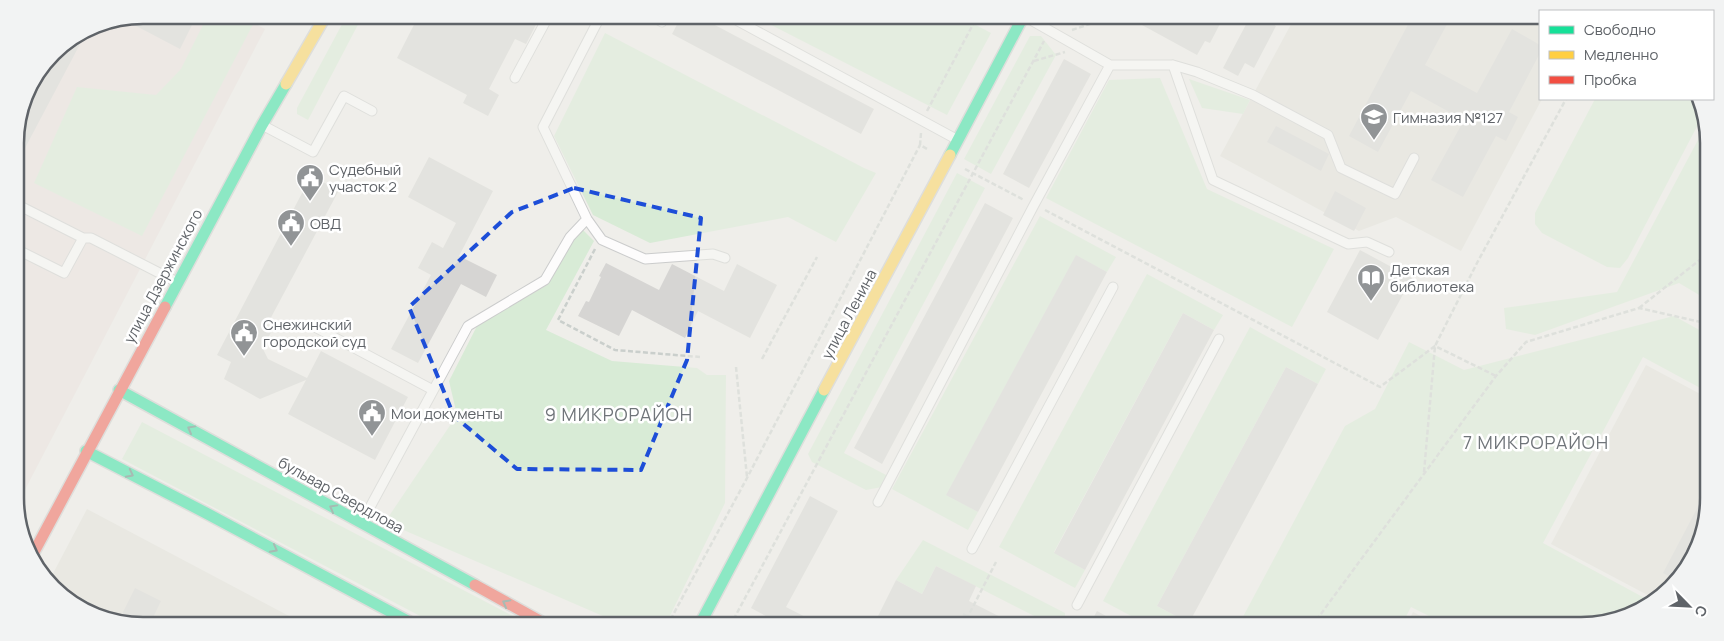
<svg xmlns="http://www.w3.org/2000/svg" width="1724" height="641" font-family="Manrope,sans-serif">
<style>
.education{fill:#e2e0da}
.medical{fill:#eae0de}
.green{fill:#d8ebd6}
.building{fill:#d6d5d3}
.lines{fill:none;stroke-linecap:round;stroke-linejoin:round}
.lane-casing{stroke:#cbcccc;stroke-width:11}
.fast-casing{stroke:#cacacb;stroke-width:14}
.slow-casing{stroke:#cacacb;stroke-width:14}
.jam-casing{stroke:#cacacb;stroke-width:14}
.path{stroke:#cacfcc;stroke-width:2.5;stroke-dasharray:5 2.5;stroke-linecap:butt}
.lane{stroke:#fdfcfc;stroke-width:9}
.fast{stroke:#16e098;stroke-width:11}
.slow{stroke:#ffcf43;stroke-width:11}
.jam{stroke:#f24e42;stroke-width:11}
.oneway{stroke:#507c72}
.marked{fill:none;stroke:#1d4ed8;stroke-width:4;stroke-dasharray:10 6;stroke-linejoin:round}
.labels{text-anchor:middle;dominant-baseline:central;stroke-width:5;stroke-linejoin:round;paint-order:stroke}
.poi-label{font-size:15px;fill:#5f6368;stroke:#fff;text-anchor:start}
.street-label{font-size:15px;fill:#5f6368;stroke:#fff}
.quarter-label{font-size:18px;letter-spacing:1px;fill:#70757a;stroke:#fff}
.rim{fill:none;stroke:#5f6368;stroke-width:2.5}
</style>
<rect width="100%" height="100%" fill="#efeeea"/>
<path class="education" d="M 1296,15 L 1540,15 L 1540,99 L 1542,99 L 1461,251 L 1396,217 L 1359,231 L 1220,156 Z
M 1646,365 L 1704,396 L 1702,539 L 1657,600 L 1551,544 Z
M 87,509 L 308,626 L 142,626 L 102,619 L 48,583 Z
M 1413,612 L 1440,626 L 1406,626 Z"/>
<path class="medical" d="M 142,15 L 238,15 L 265,29 L 17,505 L 15,134 L 28,86 L 58,47 L 94,25 Z"/>
<path class="green" d="M 208,15 L 258,15 L 142,236 L 34,183 L 77,87 L 156,95 L 181,69 Z
M 347,15 L 363,15 L 308,120 L 297,114 L 297,108 Z
M 752,15 L 957,15 L 991,33 L 947,115 Z
M 605,33 L 864,168 L 876,173 L 836,242 L 788,217 L 650,243 L 593,215 L 554,136 Z
M 1030,36 L 1041,36 L 1056,55 L 991,174 L 964,159 Z
M 1160,78 L 1207,189 L 1334,249 L 1292,327 L 1046,198 L 1109,80 Z
M 1189,79 L 1250,100 L 1243,114 L 1202,108 Z
M 1595,99 L 1696,99 L 1703,115 L 1628,258 L 1620,268 L 1607,267 L 1542,233 L 1535,224 L 1535,213 Z
M 1707,123 L 1708,126 L 1706,299 L 1679,283 L 1535,335 L 1506,329 L 1504,308 L 1617,292 Z
M 957,173 L 985,188 L 844,453 L 888,476 L 882,487 L 866,490 L 812,462 L 808,454 Z
M 1040,216 L 1116,257 L 1107,272 L 1076,256 L 947,494 L 978,512 L 968,530 L 892,489 Z
M 582,229 L 594,241 L 546,330 L 612,361 L 697,368 L 707,375 L 726,375 L 725,503 L 665,626 L 626,626 L 385,522 L 457,415 L 449,381 L 477,326 L 547,285 L 567,245 Z
M 1147,274 L 1223,315 L 1214,330 L 1183,313 L 1054,552 L 1085,570 L 1075,588 L 999,547 Z
M 1674,316 L 1705,333 L 1704,390 L 1643,357 L 1543,543 L 1652,602 L 1590,626 L 1449,626 L 1411,607 L 1401,626 L 1238,626 L 1345,426 L 1375,409 L 1409,342 L 1464,370 Z
M 1250,327 L 1326,369 L 1318,384 L 1286,367 L 1157,606 L 1189,623 L 1188,626 L 1150,626 L 1103,601 Z
M 142,422 L 532,626 L 439,626 L 122,459 Z
M 923,540 L 1065,613 L 1065,626 L 1054,626 L 936,566 L 922,594 L 896,580 Z"/>
<path class="building" d="M 142,15 L 197,15 L 180,49 L 123,19 Z
M 419,15 L 541,15 L 526,44 L 515,39 L 489,89 L 499,95 L 488,116 L 463,103 L 467,95 L 397,58 Z
M 682,15 L 696,15 L 874,109 L 861,134 L 672,34 Z
M 1147,15 L 1217,15 L 1215,19 L 1221,22 L 1210,43 L 1205,41 L 1197,55 L 1142,25 Z
M 1251,15 L 1256,15 L 1276,26 L 1254,68 L 1245,63 L 1238,76 L 1223,68 Z
M 1413,15 L 1452,15 L 1425,65 L 1477,93 L 1512,29 L 1540,45 L 1540,53 L 1509,112 L 1518,117 L 1506,141 L 1496,136 L 1463,197 L 1431,180 L 1464,120 L 1411,91 L 1378,152 L 1349,136 Z
M 88,29 L 15,167 L 15,134 L 28,86 L 58,47 Z
M 1064,59 L 1091,74 L 1029,188 L 1003,174 Z
M 1276,126 L 1329,154 L 1321,171 L 1267,142 Z
M 429,157 L 493,191 L 459,256 L 497,275 L 486,297 L 461,284 L 418,363 L 391,349 L 431,275 L 418,268 L 432,242 L 443,248 L 456,223 L 408,197 Z
M 311,176 L 339,190 L 267,325 L 273,328 L 263,349 L 268,359 L 307,378 L 321,351 L 408,397 L 375,460 L 288,414 L 306,380 L 260,399 L 224,379 L 231,362 L 217,355 Z
M 1335,191 L 1366,208 L 1354,231 L 1323,215 Z
M 985,203 L 1013,218 L 882,464 L 854,448 Z
M 1360,250 L 1412,278 L 1378,340 L 1327,312 Z
M 1076,255 L 1107,272 L 978,512 L 946,495 Z
M 606,263 L 659,290 L 672,264 L 724,291 L 737,264 L 777,285 L 750,338 L 698,311 L 685,338 L 632,310 L 619,336 L 578,316 L 586,301 L 589,302 L 601,277 L 599,276 Z
M 1183,313 L 1214,330 L 1085,570 L 1054,553 Z
M 1286,367 L 1318,384 L 1189,623 L 1157,606 Z
M 810,496 L 838,511 L 786,607 L 823,626 L 773,626 L 775,621 L 751,608 Z
M 1703,497 L 1702,539 L 1674,579 L 1663,573 Z
M 936,566 L 976,586 L 969,601 L 1018,626 L 892,626 L 877,618 L 896,580 L 922,594 Z
M 135,588 L 161,601 L 149,626 L 118,622 Z
M 1097,611 L 1124,626 L 1089,626 Z"/>
<g class="lines">
<defs>
<path id="lane" d="M 601,15 L 543,127 L 587,219 L 602,240 L 645,259 L 713,254 L 725,258
M 649,15 L 662,22 L 666,15
M 727,15 L 956,139
M 1024,16 L 1110,65 L 1173,65 L 1197,72 L 1253,95 L 1328,135 L 1341,168 L 1395,194 L 1414,158
M 1173,65 L 1213,180 L 1348,244 L 1367,242 L 1389,252
M 515,78 L 549,15
M 264,126 L 313,152 L 344,96 L 372,111
M 16,204 L 83,238 L 91,238 L 177,282
M 16,249 L 64,273 L 83,238
M 313,326 L 433,390
M 878,502 L 1034,205 L 1110,65
M 362,522 L 468,326 L 545,280 L 570,237 L 587,219
M 972,549 L 1113,287
M 1077,605 L 1219,339"/>
<path id="fast" d="M 950,155 L 1024,15
M 165,307 L 262,125 L 286,84
M 119,390 L 475,585
M 86,451 L 206,513 L 417,626
M 699,626 L 824,390"/>
<path id="slow" d="M 286,84 L 326,15
M 824,390 L 950,155"/>
<path id="jam" d="M 33,554 L 165,307
M 475,585 L 549,626"/>
</defs>
<use href="#lane" class="lane-casing"/>
<use href="#fast" class="fast-casing"/>
<use href="#slow" class="slow-casing"/>
<use href="#jam" class="jam-casing"/>
<path class="path" d="M 1072,30 L 1116,15
M 1034,61 L 1065,52
M 927,111 L 978,15
M 921,133 L 920,145 L 929,150
M 965,169 L 1024,200
M 1045,210 L 1380,387 L 1435,346 L 1496,376
M 595,249 L 558,320 L 615,350 L 700,357
M 1639,308 L 1706,255
M 762,359 L 817,257
M 736,367 L 747,477
M 1424,472 L 1435,346 L 1477,263 L 1566,99
M 963,614 L 967,616
M 667,626 L 747,478 L 920,145
M 730,626 L 1044,41
M 963,626 L 996,562
M 1312,626 L 1496,376 L 1526,342 L 1639,308 L 1705,323"/>
<use href="#lane" class="lane"/>
<use href="#fast" class="fast"/>
<use href="#slow" class="slow"/>
<use href="#jam" class="jam"/>
</g>
<defs><path id="oneway-chevron" d="M-2-3.5L2.5 0L-2 3.5" fill="none" stroke-width="1.6" stroke-linecap="round" stroke-linejoin="round" transform="scale(1.25)"/></defs>
<g class="oneway">
<use href="#oneway-chevron" transform="translate(191 429) rotate(-151)"/>
<use href="#oneway-chevron" transform="translate(130 474) rotate(27)"/>
<use href="#oneway-chevron" transform="translate(333 508) rotate(-151)"/>
<use href="#oneway-chevron" transform="translate(274 549) rotate(28)"/>
<use href="#oneway-chevron" transform="translate(506 603) rotate(-151)"/>
</g>
<path d="M0 0H1724V641H0ZM 574,188 L 701,218 L 687,360 L 641,470 L 517,469 L 454,416 L 409,307 L 512,212 Z" fill="#efeeea" fill-opacity=".55" fill-rule="evenodd"/>
<path class="marked" d="M 574,188 L 701,218 L 687,360 L 641,470 L 517,469 L 454,416 L 409,307 L 512,212 Z"/>
<defs>
<symbol id="school-pin" viewBox="-11 -11 22 30"><path d="M0 17L-7.5 6A9.5 9.5 0 1 1 7.5 6Z" fill="#919496" stroke="#fff"/><path d="M0-5L7-2L0 1L-7-2ZM-4 1L0 2.5L4 1V4Q0 6-4 4Z" fill="#fff"/></symbol>
<symbol id="civic-pin" viewBox="-11 -11 22 30"><path d="M0 17L-7.5 6A9.5 9.5 0 1 1 7.5 6Z" fill="#919496" stroke="#fff"/><path d="M-.6-6.5H3V-4.5H.6V-3L4-1V1h2V6H-6V1h2V-1L-.6-3ZM-1.2 2.5V6h2.4V2.5Z" fill="#fff"/></symbol>
<symbol id="library-pin" viewBox="-11 -11 22 30"><path d="M0 17L-7.5 6A9.5 9.5 0 1 1 7.5 6Z" fill="#919496" stroke="#fff"/><path d="M-6-4Q-3-5.5-.7-3.5V5Q-3 3-6 4ZM6-4Q3-5.5 .7-3.5V5Q3 3 6 4Z" fill="#fff"/></symbol>
</defs>
<g fill-rule="evenodd">
<use href="#school-pin" x="1358" y="101" width="32" height="43"/>
<use href="#civic-pin" x="294" y="162" width="32" height="43"/>
<use href="#civic-pin" x="275" y="207" width="32" height="43"/>
<use href="#library-pin" x="1355" y="262" width="32" height="43"/>
<use href="#civic-pin" x="228" y="317" width="32" height="43"/>
<use href="#civic-pin" x="356" y="397" width="32" height="43"/>
</g>
<g class="labels">
<g class="poi-label">
<text x="1393" y="117">Гимназия №127</text>
<text x="329" y="169">Судебный<tspan x="329" dy="17">участок 2</tspan></text>
<text x="310" y="223">ОВД</text>
<text x="1390" y="269">Детская<tspan x="1390" dy="17">библиотека</tspan></text>
<text x="263" y="324">Снежинский<tspan x="263" dy="17">городской суд</tspan></text>
<text x="391" y="413">Мои документы</text>
</g>
<g class="street-label">
<text transform="translate(163 276) rotate(-62)">улица Дзержинского</text>
<text transform="translate(849 314) rotate(-62)">улица Ленина</text>
<text transform="translate(341 495) rotate(29)">бульвар Свердлова</text>
</g>
<g class="quarter-label">
<text x="619" y="414">9 МИКРОРАЙОН</text>
<text x="1536" y="442">7 МИКРОРАЙОН</text>
</g>
</g>
<path d="M0 0H1724V641H0ZM143 24H1581A119 119 0 0 1 1700 143V498A119 119 0 0 1 1581 617H143A119 119 0 0 1 24 498V143A119 119 0 0 1 143 24Z" fill="#f2f3f3" fill-rule="evenodd"/>
<path class="rim" d="M143 24H1581A119 119 0 0 1 1700 143V498A119 119 0 0 1 1581 617H143A119 119 0 0 1 24 498V143A119 119 0 0 1 143 24Z"/>
<rect x="1539" y="10" width="175" height="90" fill="#ffffff" stroke="#bfc1c3"/>
<rect x="1549" y="26" width="25" height="8" fill="#16e098" stroke="#bfc1c3"/>
<text x="1584" y="35" font-size="15" fill="#5f6368">Свободно</text>
<rect x="1549" y="51" width="25" height="8" fill="#ffcf43" stroke="#bfc1c3"/>
<text x="1584" y="60" font-size="15" fill="#5f6368">Медленно</text>
<rect x="1549" y="76" width="25" height="8" fill="#f24e42" stroke="#bfc1c3"/>
<text x="1584" y="85" font-size="15" fill="#5f6368">Пробка</text>
<g transform="translate(1689 606) rotate(114)" stroke="#ffffff" stroke-width="4" paint-order="stroke">
<path d="M0-4L9 19L0 12L-9 19Z" fill="#5f6368"/>
<text y="-8" font-size="14" font-weight="bold" text-anchor="middle" fill="#5f6368">С</text>
</g>
</svg>
